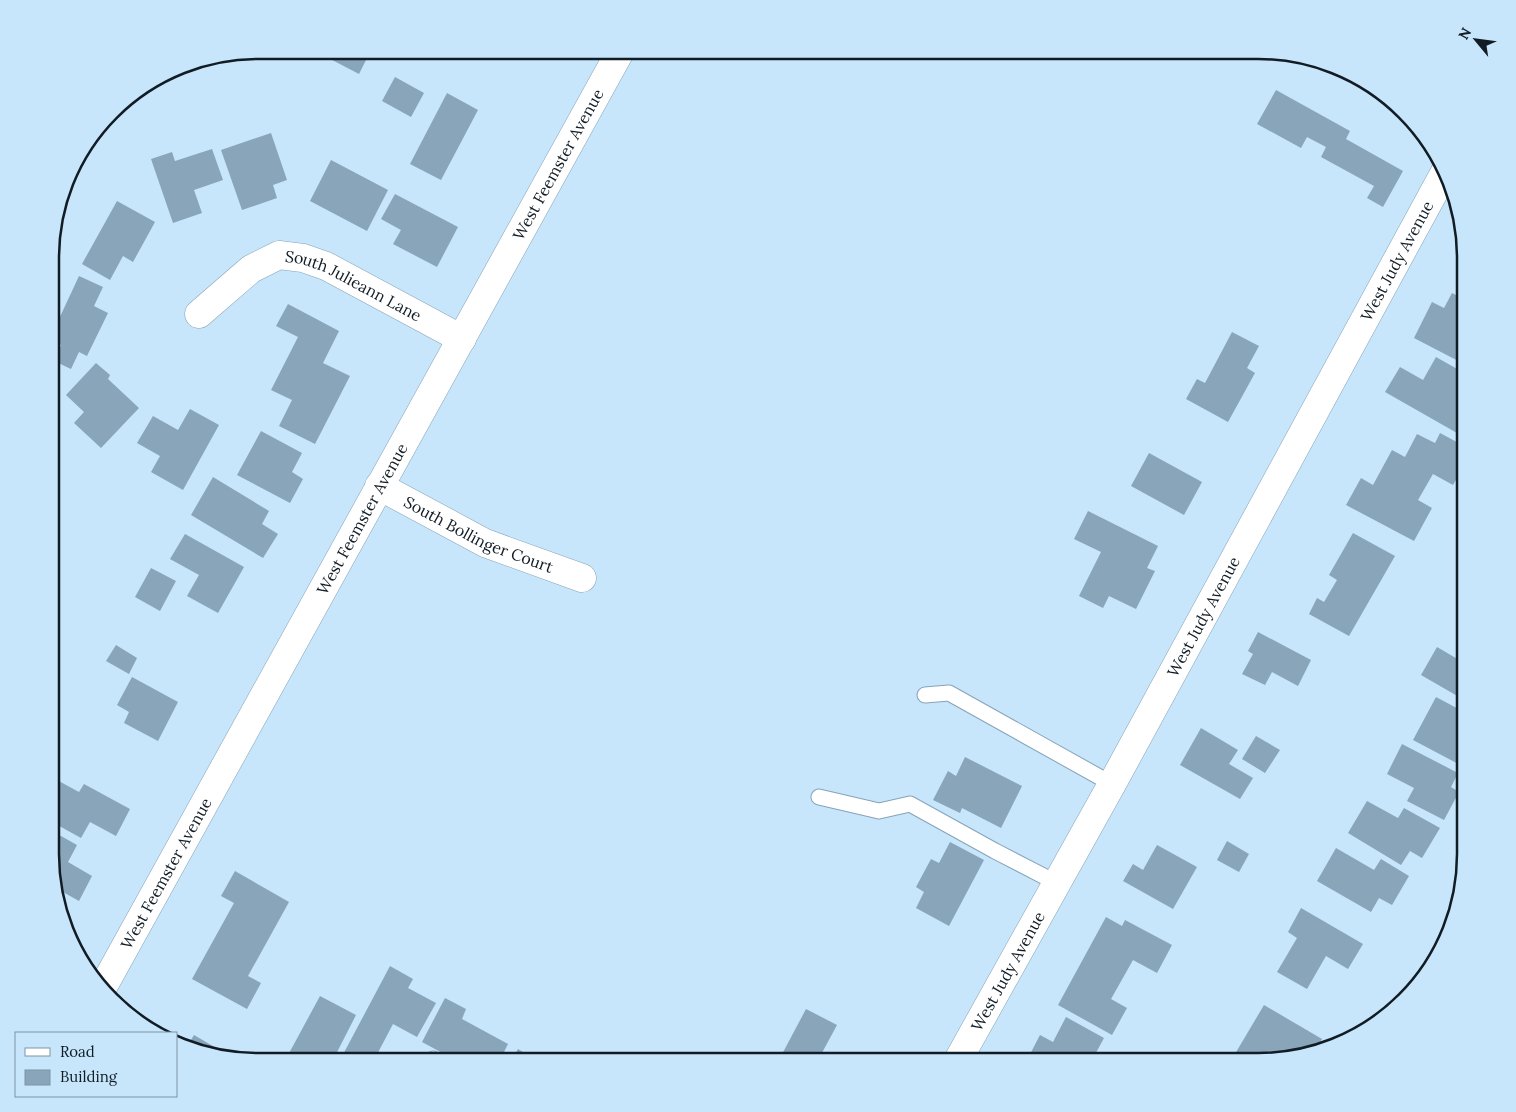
<svg xmlns="http://www.w3.org/2000/svg" width="1516" height="1112" font-family="Lora,serif">
<style>
.building{fill:#88a5ba}
.lines{fill:none;stroke-linecap:round;stroke-linejoin:round}
.lane-casing{stroke:#86a4b8;stroke-width:17}
.street-casing{stroke:#86a4b8;stroke-width:29}
.lane{stroke:#fff;stroke-width:15}
.street{stroke:#fff;stroke-width:28}
.labels{text-anchor:middle;dominant-baseline:central;stroke-width:5;stroke-linejoin:round;paint-order:stroke}
.street-label{font-size:16px;fill:#111c24;stroke:#c7e5fb}
.rim{fill:none;stroke:#111c24;stroke-width:2.5}
</style>
<rect width="100%" height="100%" fill="#c7e5fb"/>
<path class="building" d="M 313,50 L 371,50 L 359,74 Z
M 491,50 L 511,50 L 507,59 Z
M 395,77 L 424,93 L 411,117 L 382,101 Z
M 1276,90 L 1350,131 L 1346,139 L 1403,171 L 1383,207 L 1367,198 L 1374,186 L 1321,157 L 1326,147 L 1307,137 L 1301,148 L 1257,124 Z
M 447,93 L 478,110 L 441,180 L 410,164 Z
M 271,133 L 287,180 L 273,185 L 277,198 L 242,210 L 221,150 Z
M 212,149 L 223,180 L 194,190 L 202,213 L 173,223 L 151,159 L 172,152 L 175,161 Z
M 331,160 L 388,190 L 367,231 L 310,201 Z
M 395,194 L 458,227 L 437,267 L 393,244 L 401,230 L 381,219 Z
M 117,201 L 155,222 L 133,262 L 123,256 L 110,280 L 82,264 Z
M 79,276 L 103,287 L 94,306 L 108,313 L 87,356 L 79,352 L 71,369 L 54,361 L 61,345 L 52,340 L 52,334 Z
M 1452,293 L 1466,300 L 1466,365 L 1414,338 L 1432,302 L 1444,308 Z
M 288,304 L 339,331 L 323,363 L 350,376 L 315,444 L 279,426 L 292,400 L 271,390 L 298,337 L 276,326 Z
M 1232,332 L 1259,346 L 1247,368 L 1255,373 L 1228,422 L 1186,399 L 1197,379 L 1205,383 Z
M 1436,357 L 1466,374 L 1466,419 L 1457,433 L 1385,392 L 1400,367 L 1423,380 Z
M 96,363 L 110,375 L 108,379 L 139,408 L 101,448 L 74,423 L 84,412 L 66,395 Z
M 190,409 L 219,425 L 183,490 L 151,472 L 160,456 L 137,443 L 153,416 L 178,430 Z
M 261,431 L 302,453 L 292,472 L 303,479 L 290,503 L 237,475 Z
M 1440,433 L 1466,447 L 1466,462 L 1453,485 L 1433,474 L 1418,500 L 1432,508 L 1414,541 L 1346,505 L 1361,478 L 1373,485 L 1392,450 L 1405,457 L 1417,434 L 1435,443 Z
M 1149,453 L 1202,482 L 1184,515 L 1131,486 Z
M 213,477 L 269,511 L 262,524 L 278,534 L 263,558 L 191,515 Z
M 1088,511 L 1158,546 L 1147,568 L 1155,571 L 1136,609 L 1109,596 L 1103,608 L 1079,596 L 1101,552 L 1074,539 Z
M 1353,533 L 1395,556 L 1349,636 L 1309,614 L 1317,598 L 1324,602 L 1337,580 L 1329,575 Z
M 185,534 L 244,567 L 218,613 L 187,596 L 199,575 L 170,559 Z
M 151,568 L 176,581 L 160,611 L 135,597 Z
M 1466,597 L 1466,615 L 1458,611 Z
M 1258,632 L 1311,660 L 1298,686 L 1272,672 L 1265,685 L 1242,674 L 1253,654 L 1248,651 Z
M 116,645 L 137,658 L 129,674 L 106,661 Z
M 1437,647 L 1466,664 L 1466,701 L 1421,675 Z
M 132,677 L 178,702 L 158,741 L 124,723 L 129,712 L 117,705 Z
M 1436,697 L 1466,713 L 1466,768 L 1413,740 Z
M 1201,728 L 1238,750 L 1229,764 L 1253,778 L 1240,799 L 1180,765 Z
M 1256,736 L 1280,750 L 1265,773 L 1242,759 Z
M 1402,744 L 1458,773 L 1451,787 L 1459,792 L 1444,820 L 1407,801 L 1414,788 L 1387,774 Z
M 965,757 L 1022,786 L 1001,828 L 962,808 L 960,813 L 933,800 L 948,771 L 956,776 Z
M 55,779 L 79,792 L 84,784 L 130,809 L 116,836 L 90,822 L 81,838 L 52,822 L 52,784 Z
M 1367,801 L 1398,818 L 1404,808 L 1440,828 L 1422,858 L 1410,851 L 1401,865 L 1348,833 Z
M 52,831 L 77,845 L 68,862 L 92,876 L 79,901 L 54,887 L 52,881 Z
M 1227,841 L 1249,854 L 1239,872 L 1217,860 Z
M 950,842 L 984,860 L 949,926 L 916,908 L 924,892 L 916,887 L 931,859 L 939,863 Z
M 1157,845 L 1197,867 L 1173,909 L 1123,881 L 1133,864 L 1143,870 Z
M 1336,848 L 1374,870 L 1381,859 L 1409,876 L 1392,905 L 1379,898 L 1371,912 L 1317,881 Z
M 235,871 L 289,902 L 248,976 L 261,983 L 247,1009 L 192,979 L 234,903 L 221,896 Z
M 1301,908 L 1363,944 L 1348,969 L 1326,956 L 1307,989 L 1277,972 L 1297,938 L 1288,932 Z
M 1106,917 L 1122,926 L 1125,920 L 1172,945 L 1157,973 L 1133,960 L 1111,999 L 1127,1008 L 1112,1035 L 1058,1005 Z
M 390,966 L 413,979 L 408,988 L 436,1003 L 417,1037 L 393,1024 L 373,1062 L 339,1062 Z
M 320,996 L 356,1015 L 332,1062 L 296,1062 L 287,1057 Z
M 445,998 L 466,1009 L 462,1019 L 508,1044 L 499,1062 L 459,1062 L 422,1042 Z
M 1264,1005 L 1322,1039 L 1316,1049 L 1294,1054 L 1287,1050 L 1283,1056 L 1259,1062 L 1236,1062 L 1232,1059 Z
M 806,1009 L 837,1025 L 817,1062 L 787,1062 L 780,1058 Z
M 1066,1017 L 1104,1038 L 1091,1062 L 1026,1062 L 1040,1035 L 1053,1042 Z
M 194,1035 L 235,1059 L 186,1048 Z
M 518,1049 L 539,1062 L 511,1062 Z"/>
<g class="lines">
<defs>
<path id="lane" d="M 925,695 L 949,693 L 1112,784
M 819,797 L 879,811 L 910,804 L 995,851 L 1057,883
M 431,1062 L 433,1059"/>
<g id="street">
<path id="s1" d="M 199,314 L 251,269 L 279,255 L 303,258 L 326,266 L 462,339"/>
<path id="s2" d="M 379,486 L 485,543 L 582,578"/>
<path id="s3" d="M 103,987 L 621,50"/>
<path id="s4" d="M 957,1062 L 1112,784 L 1446,170"/>
</g>
</defs>
<use href="#lane" class="lane-casing"/>
<use href="#street" class="street-casing"/>
<use href="#lane" class="lane"/>
<use href="#street" class="street"/>
</g>
<g class="labels">
<g class="street-label">
<text stroke="none"><textPath href="#s3" startOffset="940">West Feemster Avenue</textPath></text>
<text stroke="none"><textPath href="#s4" startOffset="914">West Judy Avenue</textPath></text>
<text stroke="none"><textPath href="#s1" startOffset="181">South Julieann Lane</textPath></text>
<text stroke="none"><textPath href="#s3" startOffset="535">West Feemster Avenue</textPath></text>
<text stroke="none"><textPath href="#s2" startOffset="111">South Bollinger Court</textPath></text>
<text stroke="none"><textPath href="#s4" startOffset="509">West Judy Avenue</textPath></text>
<text stroke="none"><textPath href="#s3" startOffset="130">West Feemster Avenue</textPath></text>
<text stroke="none"><textPath href="#s4" startOffset="104">West Judy Avenue</textPath></text>
</g>
</g>
<path d="M0 0H1516V1112H0ZM258 59H1258A199 199 0 0 1 1457 258V854A199 199 0 0 1 1258 1053H258A199 199 0 0 1 59 854V258A199 199 0 0 1 258 59Z" fill="#c7e5fb" fill-rule="evenodd"/>
<path class="rim" d="M258 59H1258A199 199 0 0 1 1457 258V854A199 199 0 0 1 1258 1053H258A199 199 0 0 1 59 854V258A199 199 0 0 1 258 59Z"/>
<rect x="15" y="1032" width="162" height="65" fill="#c7e5fb" stroke="#7e95a5"/>
<rect x="25" y="1048" width="25" height="8" fill="#ffffff" stroke="#7e95a5"/>
<text x="60" y="1057" font-size="15" fill="#111c24">Road</text>
<rect x="25" y="1070" width="25" height="15" fill="#88a5ba" stroke="#7e95a5"/>
<text x="60" y="1082" font-size="15" fill="#111c24">Building</text>
<g transform="translate(1476 40) rotate(299)" stroke="#c7e5fb" stroke-width="4" paint-order="stroke">
<path d="M0-4L9 19L0 12L-9 19Z" fill="#111c24"/>
<text y="-8" font-size="14" font-weight="bold" text-anchor="middle" fill="#111c24">N</text>
</g>
</svg>
